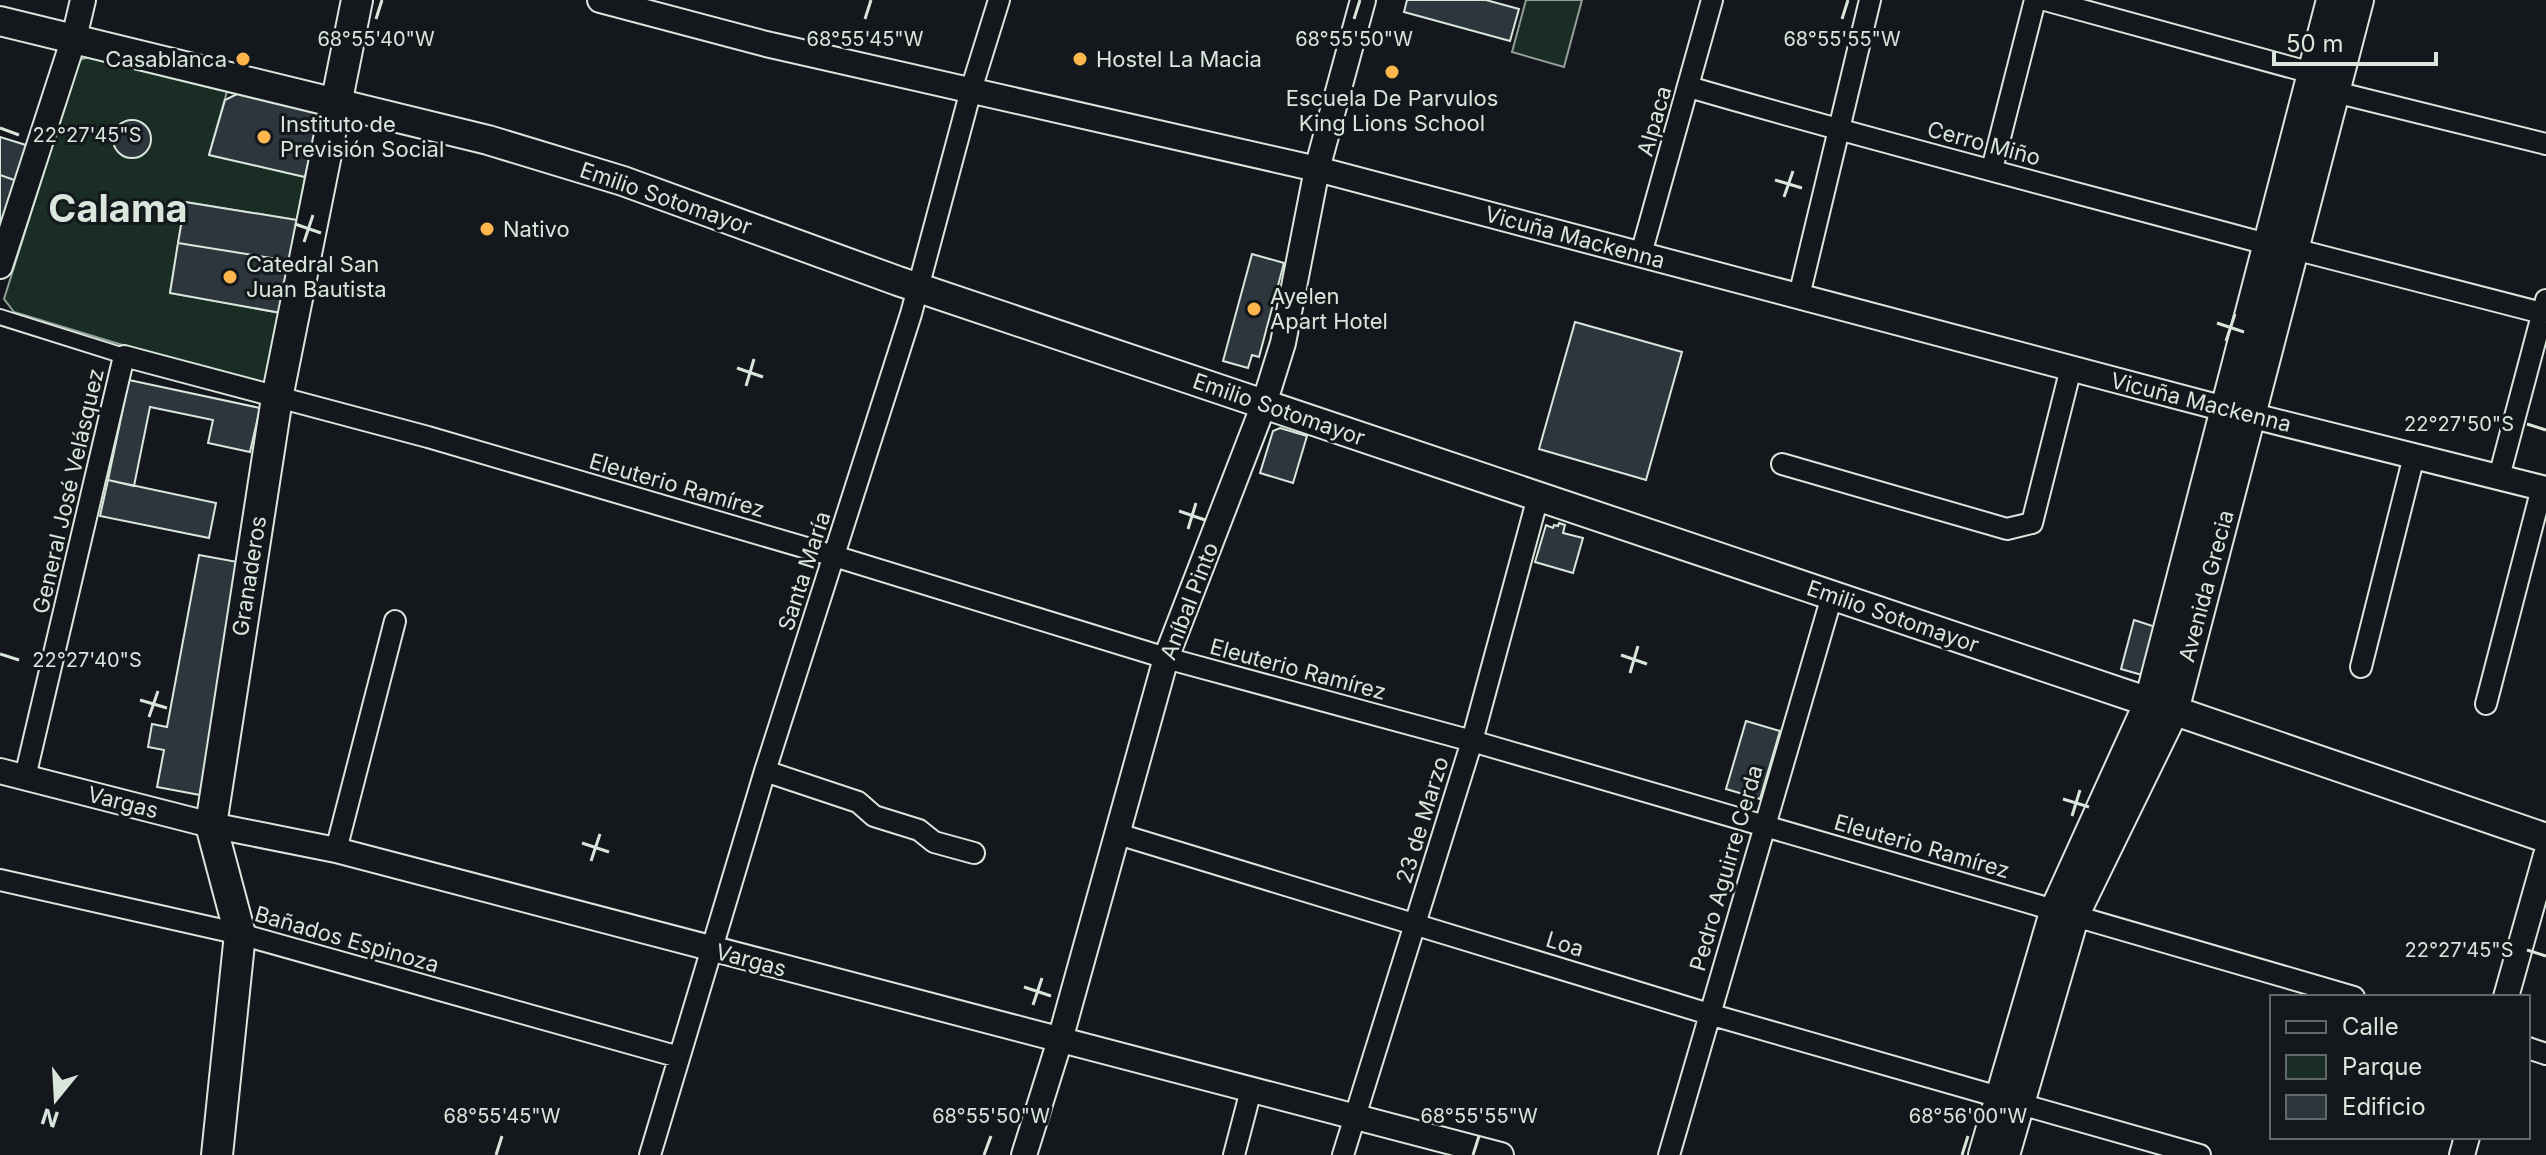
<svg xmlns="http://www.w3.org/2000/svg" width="2546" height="1155" font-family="Inter,sans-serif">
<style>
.green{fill:#1a2d24;stroke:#939e99;stroke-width:2}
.building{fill:#2c363c;stroke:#d8e6dc;stroke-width:2}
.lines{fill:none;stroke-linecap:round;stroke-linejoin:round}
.pedestrian-casing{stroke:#d8e6dc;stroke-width:18}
.minor-casing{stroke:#d8e6dc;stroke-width:24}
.tertiary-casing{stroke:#d8e6dc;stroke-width:28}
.secondary-casing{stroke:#d8e6dc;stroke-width:32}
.primary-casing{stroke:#d8e6dc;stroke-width:34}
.pedestrian{stroke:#14181c;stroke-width:14}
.minor{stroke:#14181c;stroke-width:20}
.tertiary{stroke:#14181c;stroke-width:24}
.secondary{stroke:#14181c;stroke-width:28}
.primary{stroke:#14181c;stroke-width:30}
.ticks{fill:none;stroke:#d8e6dc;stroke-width:3}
.poi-dot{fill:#ffb74d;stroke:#14181c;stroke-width:3}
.labels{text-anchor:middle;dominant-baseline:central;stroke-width:6;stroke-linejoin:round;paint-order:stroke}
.poi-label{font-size:22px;fill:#d8e6dc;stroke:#14181c;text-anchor:start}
.street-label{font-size:22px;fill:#d8e6dc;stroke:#14181c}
.town-label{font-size:38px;font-weight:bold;fill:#d8e6dc;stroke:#14181c}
.ticks-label{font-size:20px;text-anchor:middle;fill:#d8e6dc;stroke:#14181c;stroke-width:6;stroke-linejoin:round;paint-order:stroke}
</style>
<rect width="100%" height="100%" fill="#14181c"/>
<path class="green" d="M 1526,0 L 1582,0 L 1564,67 L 1512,52 Z
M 97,55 L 228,88 L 209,155 L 305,177 L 297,220 L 185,202 L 170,293 L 281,313 L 267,389 L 14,312 L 4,299 L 79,60 Z"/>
<path class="building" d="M 1407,0 L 1486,0 L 1519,9 L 1510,41 L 1404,12 Z
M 239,93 L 314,111 L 318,118 L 305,177 L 209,155 L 225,100 Z
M113 139a19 19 0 1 1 38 0a19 19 0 1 1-38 0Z
M 0,137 L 29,146 L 17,181 L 0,175 Z
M 0,175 L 17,181 L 0,232 Z
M 185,202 L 297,220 L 290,261 L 178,243 Z
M 178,243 L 290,261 L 281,313 L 170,293 Z
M 1252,254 L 1284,263 L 1259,357 L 1252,355 L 1248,368 L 1223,361 Z
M 1575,322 L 1682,352 L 1646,480 L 1539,449 Z
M 129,380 L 260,408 L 250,452 L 208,443 L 213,420 L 150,407 L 134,486 L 108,480 Z
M 1280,428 L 1307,436 L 1293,483 L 1260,473 L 1273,431 Z
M 108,480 L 216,503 L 209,538 L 100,516 Z
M 1559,523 L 1565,525 L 1563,533 L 1583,538 L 1573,573 L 1535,562 L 1546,525 L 1553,528 L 1554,525 L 1558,526 Z
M 199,555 L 243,563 L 200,795 L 157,787 L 164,750 L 148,747 L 152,724 L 167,727 Z
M 2134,620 L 2162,629 L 2142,675 L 2121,669 Z
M 1746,721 L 1780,731 L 1760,799 L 1726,789 Z"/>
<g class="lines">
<defs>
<path id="pedestrian" d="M 0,317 L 124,356"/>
<path id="minor" d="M 2045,0 L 2312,73
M 1689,87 C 1881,143 2075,192 2267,244
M 2335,92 L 2546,144
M 1992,169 L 2035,0
M 2294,249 L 2542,313
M 1641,254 L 1712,0
M 1799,296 L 1870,0
M 1782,464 L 2007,529 L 2032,523 L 2071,368
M 2499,477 L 2546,300
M 2361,667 L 2414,456
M 2486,704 L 2542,488
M 765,771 L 858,802 L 874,816 L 919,830 L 934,842 L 974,853
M 25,777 L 124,356 L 428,437 L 834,556 L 1166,658 L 1472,741 L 2354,997
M 1118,834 L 1709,1014 L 1999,1097
M 336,850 L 395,621
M 0,880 L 240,934 L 679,1057
M 2528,1048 L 2546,1054
M 2020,1104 L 2200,1155
M 650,1155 L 765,771 L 911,314 L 971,90 L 999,0
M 1234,1155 L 1251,1090
M 1343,1155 L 1472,741 L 1538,497
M 1669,1155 L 1832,596"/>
<path id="tertiary" d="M 600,0 L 766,44 L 1317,169 L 2225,409 L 2546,489
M 0,266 L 74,38 L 83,0
M 0,771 L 211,825 L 336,850 L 1501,1155
M 2506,997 L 2546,855
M 1024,1155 L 1060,1040 L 1166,658 L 1264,404 L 1283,343 L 1317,169 L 1363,0
M 2462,1155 L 2467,1137"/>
<path id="secondary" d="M 0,21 L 488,140 L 623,181 L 898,281 L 2149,702 L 2546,838
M 1983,1155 L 2055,909 L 2149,702 L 2331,0
M 2005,1155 L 2075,914 L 2174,711 L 2359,0"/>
<path id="primary" d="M 217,1155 L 240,934 L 211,825 L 277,398 L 357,0"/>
</defs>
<use href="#pedestrian" class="pedestrian-casing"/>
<use href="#minor" class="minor-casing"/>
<use href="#tertiary" class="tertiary-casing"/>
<use href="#secondary" class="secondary-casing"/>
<use href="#primary" class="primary-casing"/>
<use href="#pedestrian" class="pedestrian"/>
<use href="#minor" class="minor"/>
<use href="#tertiary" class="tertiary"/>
<use href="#secondary" class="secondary"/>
<use href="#primary" class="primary"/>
</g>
<path class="ticks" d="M 376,19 L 382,0M 865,19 L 871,0M 1354,19 L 1360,0M 1842,19 L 1848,0M 0,128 L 19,135M 1775,180 L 1802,188M 1784,197 L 1793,171M 295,224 L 321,233M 304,242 L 313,215M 2217,323 L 2244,332M 2226,341 L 2235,314M 737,368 L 763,377M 746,386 L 754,359M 2527,424 L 2546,430M 1179,511 L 1205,520M 1188,529 L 1196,503M 0,654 L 19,660M 1621,655 L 1647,664M 1630,673 L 1638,646M 140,700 L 167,708M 149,717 L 158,691M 2063,799 L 2089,807M 2072,816 L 2080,790M 582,843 L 609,852M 591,861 L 600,834M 2527,950 L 2546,956M 1024,987 L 1051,996M 1033,1005 L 1042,978M 496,1155 L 502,1136M 984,1155 L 991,1136M 1473,1155 L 1479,1136M 1962,1155 L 1968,1136"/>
<g class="poi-dot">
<circle cx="243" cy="59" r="8"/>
<circle cx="1080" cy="59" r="8"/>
<circle cx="1392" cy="72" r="8"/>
<circle cx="264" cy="137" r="8"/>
<circle cx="487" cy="229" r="8"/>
<circle cx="230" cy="277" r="8"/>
<circle cx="1254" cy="309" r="8"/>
</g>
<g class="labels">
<g class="poi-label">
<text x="227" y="59" text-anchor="end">Casablanca</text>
<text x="1096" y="59">Hostel La Macia</text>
<text x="1392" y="98" text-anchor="middle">Escuela De Parvulos<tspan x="1392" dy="25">King Lions School</tspan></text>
<text x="280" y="124">Instituto de<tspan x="280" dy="25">Previsión Social</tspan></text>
<text x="503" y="229">Nativo</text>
<text x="246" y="264">Catedral San<tspan x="246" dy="25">Juan Bautista</tspan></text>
<text x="1270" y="296">Ayelen<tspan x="1270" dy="25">Apart Hotel</tspan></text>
</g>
<g class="street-label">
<text transform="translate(1654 121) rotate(-74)">Alpaca</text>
<text transform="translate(1984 143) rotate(15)">Cerro Miño</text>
<text transform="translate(666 198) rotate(19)">Emilio Sotomayor</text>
<text transform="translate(1575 237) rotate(15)">Vicuña Mackenna</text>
<text transform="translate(2201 402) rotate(14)">Vicuña Mackenna</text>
<text transform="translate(1279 409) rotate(19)">Emilio Sotomayor</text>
<text transform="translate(677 485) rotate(16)">Eleuterio Ramírez</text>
<text transform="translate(68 491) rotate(-77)">General José Velásquez</text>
<text transform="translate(804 571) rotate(-72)">Santa María</text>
<text transform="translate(249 576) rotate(-81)">Granaderos</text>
<text transform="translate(2206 586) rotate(-75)">Avenida Grecia</text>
<text transform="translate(1189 601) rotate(-69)">Aníbal Pinto</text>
<text transform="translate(1893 616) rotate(19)">Emilio Sotomayor</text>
<text transform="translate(1298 669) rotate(15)">Eleuterio Ramírez</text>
<text transform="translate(123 802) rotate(14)">Vargas</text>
<text transform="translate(1422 820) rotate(-73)">23 de Marzo</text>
<text transform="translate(1922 846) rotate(16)">Eleuterio Ramírez</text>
<text transform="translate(1726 868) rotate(-74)">Pedro Aguirre Cerda</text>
<text transform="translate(347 939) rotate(16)">Bañados Espinoza</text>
<text transform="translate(1565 944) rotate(17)">Loa</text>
<text transform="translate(751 960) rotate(15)">Vargas</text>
</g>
<g class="town-label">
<text x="118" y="208">Calama</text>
</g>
</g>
<g class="ticks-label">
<text x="376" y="46">68°55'40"W</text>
<text x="865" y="46">68°55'45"W</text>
<text x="1354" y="46">68°55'50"W</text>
<text x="1842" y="46">68°55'55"W</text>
<text x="87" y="142">22°27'45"S</text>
<text x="2459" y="431">22°27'50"S</text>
<text x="87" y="667">22°27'40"S</text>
<text x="2459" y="957">22°27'45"S</text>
<text x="502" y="1123">68°55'45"W</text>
<text x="991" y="1123">68°55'50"W</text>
<text x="1479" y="1123">68°55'55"W</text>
<text x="1968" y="1123">68°56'00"W</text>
</g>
<rect x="2270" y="995" width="260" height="144" fill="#14181c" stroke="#626a69" stroke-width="2"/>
<rect x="2286" y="1021" width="40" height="12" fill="#14181c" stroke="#626a69" stroke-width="2"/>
<text x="2342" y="1035" font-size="24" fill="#d8e6dc">Calle</text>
<rect x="2286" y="1055" width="40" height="24" fill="#1a2d24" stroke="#626a69" stroke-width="2"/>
<text x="2342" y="1075" font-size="24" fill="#d8e6dc">Parque</text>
<rect x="2286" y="1095" width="40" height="24" fill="#2c363c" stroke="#626a69" stroke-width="2"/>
<text x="2342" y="1115" font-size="24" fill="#d8e6dc">Edificio</text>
<g transform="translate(56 1099) rotate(198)" stroke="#14181c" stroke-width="6" paint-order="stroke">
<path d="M0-6L14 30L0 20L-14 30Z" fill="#d8e6dc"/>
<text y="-12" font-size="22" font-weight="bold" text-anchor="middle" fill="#d8e6dc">N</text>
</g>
<path d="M2274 52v12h162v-12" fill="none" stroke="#d8e6dc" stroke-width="4"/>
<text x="2286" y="52" font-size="24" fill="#d8e6dc" stroke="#14181c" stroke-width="6" paint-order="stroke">50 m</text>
</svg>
